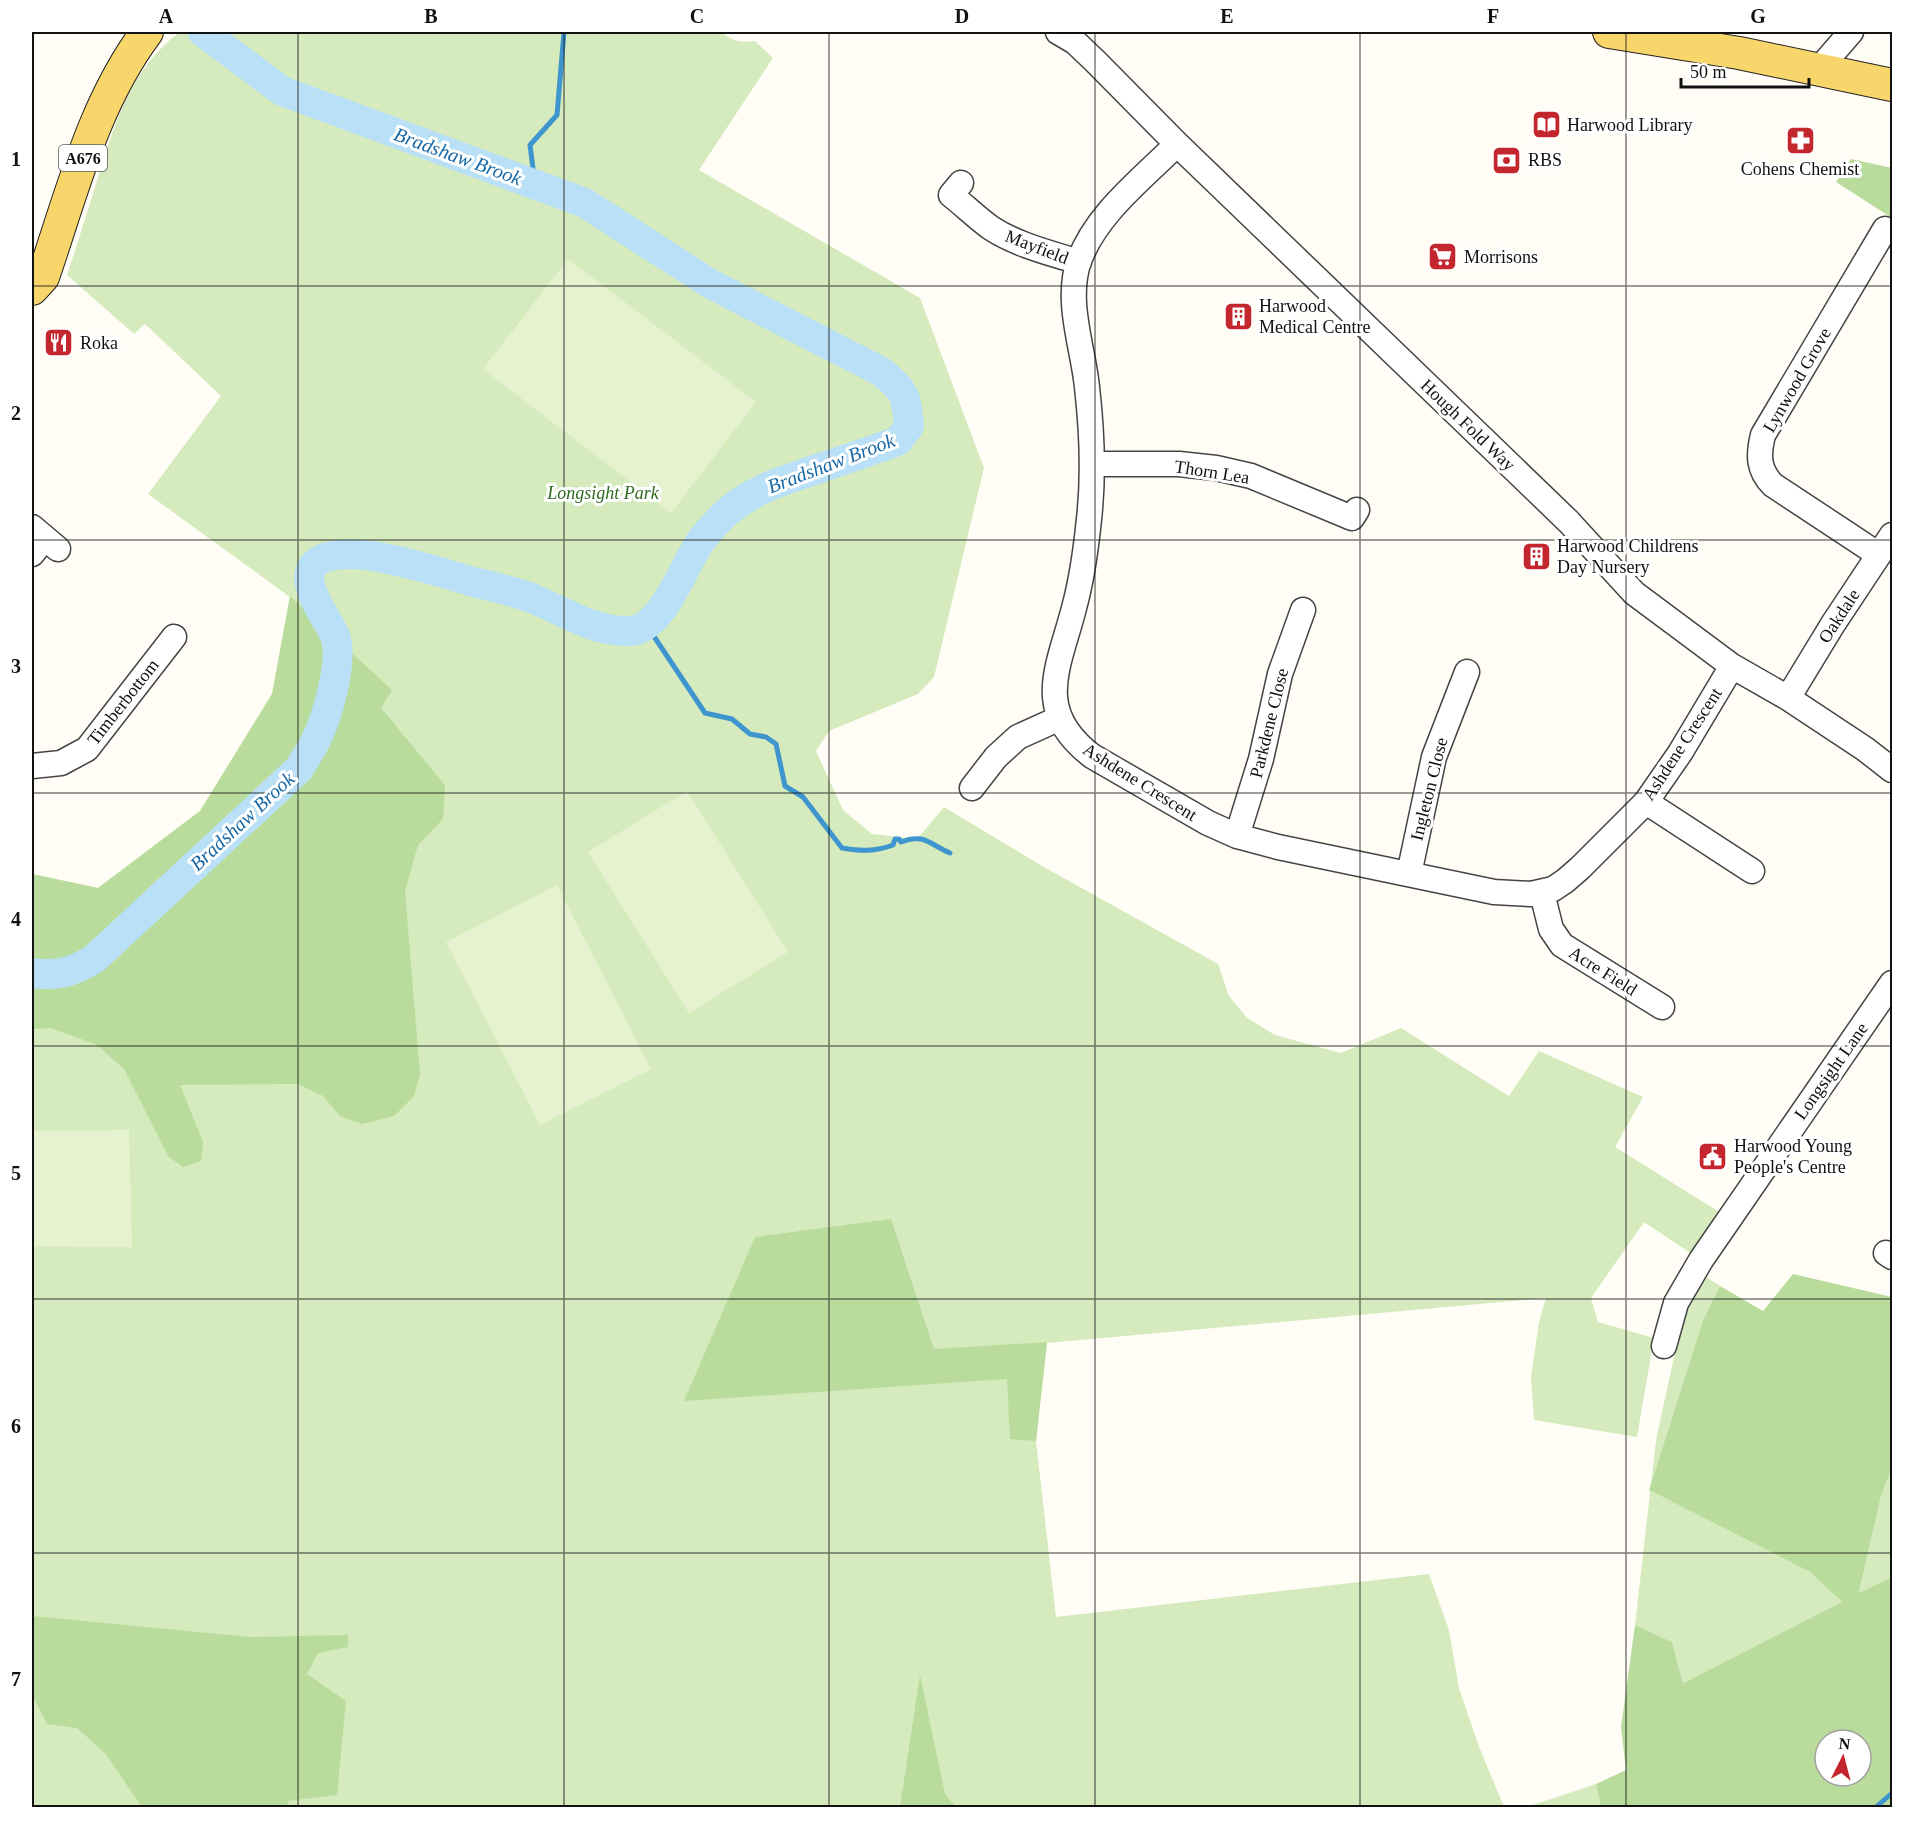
<svg xmlns="http://www.w3.org/2000/svg" width="1924" height="1839" font-family="Georgia,serif">
<style>
.green{fill:#d5ebbd}
.forest{fill:#b9dc9c;fill-rule:evenodd}
.pitch{fill:#e6f2cf}
.lines{fill:none;stroke-linecap:round;stroke-linejoin:round}
.stream{stroke:#3f96cf;stroke-width:5}
.river{stroke:#b9e0f7;stroke-width:30}
.minor-casing{stroke:#444;stroke-width:27}
.major-casing{stroke:#222;stroke-width:34}
.minor{stroke:#fff;stroke-width:24}
.major{stroke:#f9d66b;stroke-width:32}
.grid{fill:none;stroke:#111;stroke-width:1.5;stroke-opacity:0.55}
.labels{text-anchor:middle;dominant-baseline:central;stroke-width:6;stroke-linejoin:round;paint-order:stroke}
.shield{fill:#fff;stroke:#585858;stroke-width:1.5}
.shield-label{font-size:16px;font-weight:bold;fill:#111}
.poi-label{font-size:18px;fill:#111;stroke:#fff;text-anchor:start}
.street-label{font-size:18px;fill:#111;stroke:#fff}
.park-label{font-size:18px;font-style:italic;fill:#2f6b1f;stroke:#fff}
.water-label{font-size:20px;font-style:italic;fill:#1768a6;stroke:#fff}
.neatline{fill:none;stroke:#111;stroke-width:2}
.grid-label{font-size:20px;text-anchor:middle;font-weight:bold;fill:#111}
</style>
<rect width="100%" height="100%" fill="#fffdf5"/>
<path class="green" d="M 180,32 L 722,32 C 731,41 742,43 755,41 L 773,58 L 699,170 L 920,298 L 984,468 L 934,677 L 918,694 L 829,731 L 816,751 L 843,810 L 872,834 L 917,839 L 944,807 L 1042,866 L 1218,964 L 1229,996 L 1247,1018 L 1275,1035 L 1341,1053 L 1401,1028 L 1509,1096 L 1539,1051 L 1643,1097 L 1615,1147 L 1729,1218 L 1701,1260 L 1644,1222 L 1591,1298 L 1598,1322 L 1654,1338 L 1637,1437 L 1534,1420 L 1531,1377 L 1539,1322 L 1546,1298 L 1047,1343 L 1036,1441 L 1056,1617 L 1429,1574 L 1449,1630 L 1459,1688 L 1478,1744 L 1504,1807 L 32,1808 L 32,874 L 98,888 L 200,811 L 272,694 L 290,597 L 148,494 L 221,396 L 145,324 L 134,334 L 67,275 C 77,245 86,216 95,187 C 112,131 130,68 180,32 Z
M 1703,1275 L 1720,1286 L 1703,1320 L 1649,1490 L 1810,1572 L 1842,1602 L 1683,1683 L 1672,1642 L 1635,1625 L 1656,1440 L 1685,1306 Z
M 1892,1468 L 1892,1577 L 1859,1594 L 1881,1496 Z
M 1596,1784 L 1601,1807 L 1524,1808 Z"/>
<path class="forest" d="M 1851,159 L 1892,168 L 1892,218 L 1836,182 Z
M 290,596 L 392,690 L 381,708 L 445,785 L 443,819 L 418,845 L 405,891 L 420,1074 L 414,1096 L 394,1116 L 362,1124 L 340,1116 L 323,1096 L 298,1084 L 180,1085 L 203,1142 L 201,1161 L 183,1167 L 168,1156 L 124,1069 L 97,1045 L 51,1028 L 32,1029 L 32,874 L 98,888 L 200,811 L 272,694 Z
M 891,1219 L 934,1349 L 1047,1342 L 1036,1441 L 1010,1439 L 1007,1379 L 684,1401 L 755,1237 Z
M 1793,1274 L 1892,1297 L 1892,1468 L 1881,1496 L 1859,1593 L 1892,1577 L 1892,1807 L 1601,1807 L 1596,1784 L 1626,1770 L 1621,1727 L 1635,1625 L 1672,1642 L 1683,1683 L 1842,1602 L 1810,1572 L 1649,1490 L 1703,1320 L 1720,1286 L 1763,1311 ZM 1825,1740 L 1861,1740 L 1861,1776 L 1825,1776 Z
M 32,1616 L 250,1637 L 348,1635 L 348,1647 L 318,1653 L 307,1674 L 346,1701 L 337,1795 L 288,1801 L 287,1807 L 142,1807 L 105,1753 L 77,1728 L 47,1724 L 32,1695 Z
M 920,1675 L 945,1794 L 956,1807 L 900,1807 Z"/>
<path class="pitch" d="M 568,259 L 756,402 L 671,513 L 483,369 Z
M 687,791 L 788,952 L 689,1013 L 588,852 Z
M 557,885 L 651,1069 L 540,1125 L 446,942 Z
M 129,1130 L 132,1247 L 32,1246 L 32,1131 Z"/>
<g class="lines">
<path class="stream" d="M 535,184 L 530,145 L 557,115 L 564,32
M 647,626 L 705,713 L 732,719 L 750,734 L 766,737 L 776,744 L 785,786 L 803,797 L 842,848 C 860,851 875,852 893,845 L 895,839 L 899,839 L 901,842 C 924,833 929,844 950,853
M 1875,1808 L 1892,1793"/>
<path class="river" d="M 32,973 C 58,976 71,973 94,959 L 299,769 C 304,760 310,751 315,742 C 327,718 344,661 335,636 C 328,619 299,584 313,566 C 338,536 438,572 470,581 C 492,587 516,591 536,600 C 567,613 595,632 629,631 C 664,630 684,562 703,538 C 711,529 721,516 731,509 C 756,488 786,480 817,469 C 844,460 871,451 898,441 L 909,426 C 906,395 906,393 882,372 L 709,283 L 585,203 L 282,91 L 203,32"/>
<defs>
<path id="minor" d="M 1058,32 L 1075,42 L 1095,61 L 1177,144 L 1569,522 L 1634,593 L 1732,666 L 1788,698 L 1865,749 L 1892,770
M 1819,69 L 1851,32
M 1177,144 C 1142,179 1096,214 1079,261 C 1065,301 1083,347 1087,387 C 1092,431 1094,475 1089,519 C 1086,549 1082,579 1074,608 C 1059,667 1032,710 1092,756 L 1208,823 L 1237,836 L 1278,847 L 1494,892 L 1531,894 L 1553,889 L 1565,881 L 1580,868 L 1646,802 L 1680,753 L 1732,666
M 961,183 L 951,195 C 965,206 977,218 991,228 C 1017,245 1050,253 1079,262
M 1092,464 L 1179,464 L 1216,468 L 1251,476 L 1352,518 L 1357,510
M 32,527 L 58,549
M 32,554 L 45,538
M 1879,555 L 1773,485 C 1758,470 1758,455 1763,435 L 1885,229
M 1788,698 L 1833,624 L 1892,535
M 32,766 L 61,763 L 87,749 L 174,637
M 972,788 L 996,757 L 1018,737 L 1060,718
M 1646,802 L 1752,871
M 1237,836 L 1261,759 L 1280,674 L 1303,610
M 1409,874 L 1434,757 L 1467,672
M 1542,893 L 1551,929 L 1562,945 L 1662,1007
M 1886,1253 L 1892,1257
M 1664,1346 L 1676,1303 L 1701,1260 L 1892,983"/>
<path id="major" d="M 1609,32 L 1739,53 L 1892,85
M 32,289 L 43,277 C 72,193 93,104 147,32"/>
</defs>
<use href="#minor" class="minor-casing"/>
<use href="#major" class="major-casing"/>
<use href="#minor" class="minor"/>
<use href="#major" class="major"/>
</g>
<path class="grid" d="M 298,32 L 298,1808M 564,32 L 564,1808M 829,32 L 829,1808M 1095,32 L 1095,1808M 1360,32 L 1360,1808M 1626,32 L 1626,1808M 32,286 L 1892,286M 32,540 L 1892,540M 32,793 L 1892,793M 32,1046 L 1892,1046M 32,1299 L 1892,1299M 32,1553 L 1892,1553"/>
<defs>
<symbol id="library-square" viewBox="-11 -11 22 22"><rect x="-9" y="-9" width="18" height="18" rx="4" fill="#c4262e" stroke="#fff"/><path d="M-6-4Q-3-5.5-.7-3.5V5Q-3 3-6 4ZM6-4Q3-5.5 .7-3.5V5Q3 3 6 4Z" fill="#fff"/></symbol>
<symbol id="pharmacy-square" viewBox="-11 -11 22 22"><rect x="-9" y="-9" width="18" height="18" rx="4" fill="#c4262e" stroke="#fff"/><path d="M-2-6h4v4h4v4h-4v4h-4v-4h-4v-4h4Z" fill="#fff"/></symbol>
<symbol id="bank-square" viewBox="-11 -11 22 22"><rect x="-9" y="-9" width="18" height="18" rx="4" fill="#c4262e" stroke="#fff"/><path d="M-6-4H6V4H-6ZM0-2.3a2.3 2.3 0 1 0 0 4.6a2.3 2.3 0 1 0 0-4.6Z" fill="#fff"/></symbol>
<symbol id="supermarket-square" viewBox="-11 -11 22 22"><rect x="-9" y="-9" width="18" height="18" rx="4" fill="#c4262e" stroke="#fff"/><path d="M-6-5.5h2.5l.6 2H6L4.5 2H-2.5L-4.4-4H-6ZM-1.5 3.2a1.3 1.3 0 1 0 .1 0ZM3 3.2a1.3 1.3 0 1 0 .1 0Z" fill="#fff"/></symbol>
<symbol id="building-square" viewBox="-11 -11 22 22"><rect x="-9" y="-9" width="18" height="18" rx="4" fill="#c4262e" stroke="#fff"/><path d="M-4-6H4V6H1V3H-1V6H-4ZM-2.5-4.3h1.7v1.8h-1.7ZM.8-4.3h1.7v1.8H.8ZM-2.5-1h1.7V.8h-1.7ZM.8-1h1.7V.8H.8Z" fill="#fff"/></symbol>
<symbol id="restaurant-square" viewBox="-11 -11 22 22"><rect x="-9" y="-9" width="18" height="18" rx="4" fill="#c4262e" stroke="#fff"/><path d="M-5-6h1v4h1v-4h1v4h1v-4h1v5L-1.5 .5V6h-2V.5L-5-1ZM5-6V6H3V1.5H1.5Q1.5-4 5-6Z" fill="#fff"/></symbol>
<symbol id="civic-square" viewBox="-11 -11 22 22"><rect x="-9" y="-9" width="18" height="18" rx="4" fill="#c4262e" stroke="#fff"/><path d="M-.6-6.5H3V-4.5H.6V-3L4-1V1h2V6H-6V1h2V-1L-.6-3ZM-1.2 2.5V6h2.4V2.5Z" fill="#fff"/></symbol>
</defs>
<g fill-rule="evenodd">
<use href="#library-square" x="1530" y="108" width="33" height="33"/>
<use href="#pharmacy-square" x="1784" y="124" width="33" height="33"/>
<use href="#bank-square" x="1490" y="144" width="33" height="33"/>
<use href="#supermarket-square" x="1426" y="240" width="33" height="33"/>
<use href="#building-square" x="1222" y="300" width="33" height="33"/>
<use href="#restaurant-square" x="42" y="326" width="33" height="33"/>
<use href="#building-square" x="1520" y="540" width="33" height="33"/>
<use href="#civic-square" x="1696" y="1140" width="33" height="33"/>
</g>
<g class="labels">
<rect class="shield" x="59" y="145" width="48" height="26" rx="4.5"/>
<g class="shield-label">
<text x="83" y="158">A676</text>
</g>
<g class="poi-label">
<text x="1567" y="125">Harwood Library</text>
<text x="1528" y="160">RBS</text>
<text x="1800" y="169" text-anchor="middle">Cohens Chemist</text>
<text x="1464" y="257">Morrisons</text>
<text x="1259" y="306">Harwood<tspan x="1259" dy="21">Medical Centre</tspan></text>
<text x="80" y="343">Roka</text>
<text x="1557" y="546">Harwood Childrens<tspan x="1557" dy="21">Day Nursery</tspan></text>
<text x="1734" y="1146">Harwood Young<tspan x="1734" dy="21">People's Centre</tspan></text>
</g>
<g class="street-label">
<text transform="translate(1037 247) rotate(21)">Mayfield</text>
<text transform="translate(1797 380) rotate(-60)">Lynwood Grove</text>
<text transform="translate(1468 425) rotate(44)">Hough Fold Way</text>
<text transform="translate(1212 472) rotate(9)">Thorn Lea</text>
<text transform="translate(1839 616) rotate(-57)">Oakdale</text>
<text transform="translate(123 702) rotate(-52)">Timberbottom</text>
<text transform="translate(1269 723) rotate(-76)">Parkdene Close</text>
<text transform="translate(1682 744) rotate(-57)">Ashdene Crescent</text>
<text transform="translate(1140 782) rotate(32)">Ashdene Crescent</text>
<text transform="translate(1429 789) rotate(-76)">Ingleton Close</text>
<text transform="translate(1603 971) rotate(32)">Acre Field</text>
<text transform="translate(1831 1071) rotate(-55)">Longsight Lane</text>
</g>
<g class="park-label">
<text x="603" y="493">Longsight Park</text>
</g>
<g class="water-label">
<text transform="translate(458 156) rotate(20)">Bradshaw Brook</text>
<text transform="translate(831 463) rotate(-21)">Bradshaw Brook</text>
<text transform="translate(242 821) rotate(-43)">Bradshaw Brook</text>
</g>
</g>
<rect width="1924" height="1839" fill="none" stroke="#ffffff" stroke-width="66"/>
<g transform="translate(1843 1758) rotate(6)"><circle r="28" fill="#ffffff" stroke="#a0a0a0" stroke-width="1.5"/>
<path d="M0-4.5L10 22L0 15L-10 22Z" fill="#c4262e"/>
<text y="-9" font-size="16" font-weight="bold" text-anchor="middle" fill="#111111">N</text>
</g>
<path d="M1681 78v9h128v-9" fill="none" stroke="#111111" stroke-width="3"/>
<text x="1690" y="78" font-size="18" fill="#111111" stroke="#ffffff" stroke-width="4.5" paint-order="stroke">50 m</text>
<rect x="33" y="33" width="1858" height="1773" class="neatline"/>
<g class="grid-label">
<text x="166" y="23">A</text>
<text x="431" y="23">B</text>
<text x="697" y="23">C</text>
<text x="962" y="23">D</text>
<text x="1227" y="23">E</text>
<text x="1493" y="23">F</text>
<text x="1758" y="23">G</text>
<text x="16" y="166">1</text>
<text x="16" y="420">2</text>
<text x="16" y="673">3</text>
<text x="16" y="926">4</text>
<text x="16" y="1180">5</text>
<text x="16" y="1433">6</text>
<text x="16" y="1686">7</text>
</g>
</svg>
